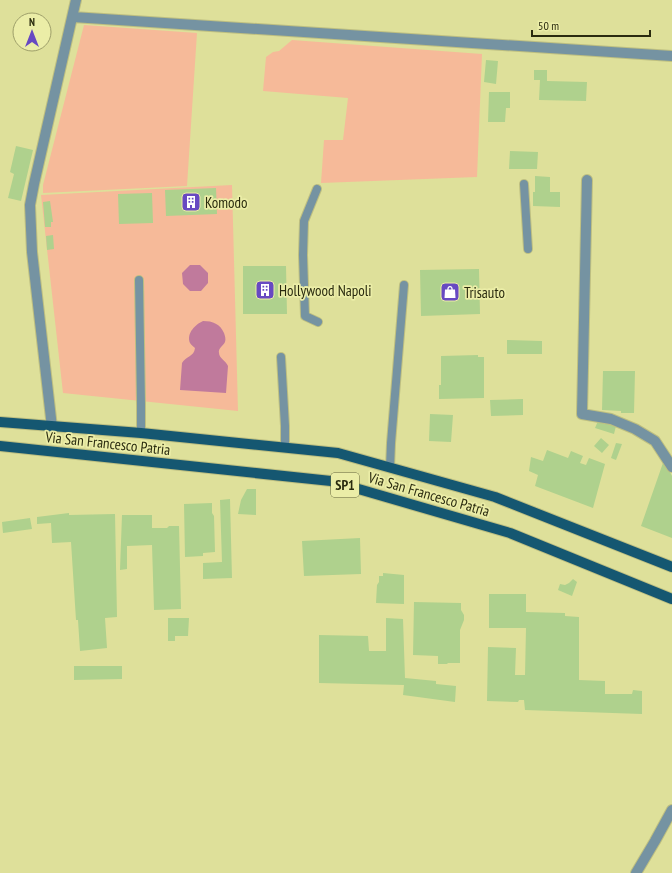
<svg xmlns="http://www.w3.org/2000/svg" width="672" height="873" font-family="'PT Sans Narrow',sans-serif">
<style>
.green{fill:#f6ba99}
.water{fill:#c07a9c}
.building{fill:#afd18d}
.lines{fill:none;stroke-linecap:round;stroke-linejoin:round}
.service-casing{stroke:#bebf81;stroke-width:10}
.minor-casing{stroke:#bebf81;stroke-width:12}
.primary-casing{stroke:#bebf81;stroke-width:12}
.service{stroke:#7593a2;stroke-width:8}
.minor{stroke:#7593a2;stroke-width:10}
.primary{stroke:#155771;stroke-width:10}
.labels{text-anchor:middle;dominant-baseline:central;stroke-width:3.5;stroke-linejoin:round;paint-order:stroke}
.shield{fill:#ebeda7;stroke:#64653d;stroke-width:1}
.shield-label{font-size:14px;font-weight:bold;fill:#2a2b0f}
.poi-label{font-size:15px;fill:#2a2b0f;stroke:#ebeda7;text-anchor:start}
.street-label{font-size:15px;fill:#2a2b0f;stroke:#ebeda7}
</style>
<rect width="100%" height="100%" fill="#dee09a"/>
<path class="green" d="M 84,25 L 197,33 L 187,186 L 43,193 L 43,185 Z
M 292,40 L 482,54 L 477,177 L 321,183 L 324,140 L 343,140 L 348,98 L 263,91 L 266,57 L 273,52 L 279,51 Z
M 232,185 L 238,411 L 63,393 L 41,195 Z"/>
<path class="water" d="M 190,265 L 200,265 L 208,273 L 208,283 L 201,291 L 190,291 L 183,284 L 182,273 Z
M 203,321 C 213,321 220,324 224,333 C 225,336 226,339 225,342 C 223,346 218,348 219,353 C 219,358 226,361 228,366 L 226,393 L 180,390 L 182,363 C 186,356 194,357 195,348 C 193,346 191,345 190,343 C 186,333 196,324 203,321 Z"/>
<path class="building" d="M 486,60 L 498,61 L 496,84 L 484,82 Z
M 534,70 L 547,70 L 547,81 L 587,82 L 586,101 L 539,100 L 540,80 L 534,80 Z
M 489,92 L 510,92 L 510,108 L 506,108 L 505,122 L 488,122 Z
M 16,146 L 33,150 L 21,201 L 8,198 L 14,174 L 10,172 Z
M 510,151 L 538,152 L 537,169 L 509,169 Z
M 535,176 L 550,177 L 550,192 L 560,192 L 560,207 L 533,206 L 533,192 L 535,192 Z
M 216,188 L 217,214 L 166,216 L 165,190 Z
M 152,193 L 153,223 L 119,224 L 118,194 Z
M 50,201 L 53,222 L 51,222 L 51,227 L 45,227 L 43,202 Z
M 53,235 L 54,249 L 47,250 L 46,236 Z
M 243,266 L 286,266 L 287,314 L 243,314 Z
M 479,269 L 480,314 L 421,316 L 420,270 Z
M 507,340 L 542,341 L 542,354 L 507,354 Z
M 478,355 L 478,357 L 484,357 L 484,398 L 439,399 L 439,385 L 441,385 L 441,356 Z
M 603,371 L 635,371 L 634,413 L 621,413 L 621,411 L 602,410 Z
M 523,399 L 523,415 L 491,416 L 490,400 Z
M 430,414 L 453,415 L 451,442 L 429,441 Z
M 598,421 L 616,426 L 614,434 L 595,428 Z
M 601,438 L 609,445 L 602,453 L 594,446 Z
M 616,443 L 622,444 L 616,460 L 611,458 Z
M 547,450 L 568,458 L 571,451 L 583,456 L 580,463 L 586,465 L 589,458 L 605,464 L 593,508 L 535,486 L 538,475 L 529,471 L 531,457 L 543,461 Z
M 664,460 L 672,476 L 672,538 L 641,526 Z
M 247,489 L 256,489 L 256,515 L 238,514 L 241,500 Z
M 230,499 L 232,578 L 203,579 L 203,563 L 222,562 L 220,500 Z
M 212,503 L 212,513 L 214,516 L 215,552 L 203,553 L 203,556 L 185,557 L 184,504 Z
M 69,513 L 69,515 L 115,514 L 117,617 L 105,618 L 107,648 L 80,651 L 78,620 L 76,620 L 71,542 L 52,543 L 51,523 L 37,524 L 37,517 Z
M 122,515 L 152,515 L 152,528 L 167,528 L 169,526 L 179,526 L 181,609 L 154,610 L 152,545 L 127,546 L 127,569 L 120,570 Z
M 30,518 L 32,529 L 3,533 L 2,522 Z
M 360,538 L 361,574 L 304,576 L 302,541 Z
M 383,573 L 404,575 L 404,604 L 376,603 L 377,585 L 379,582 L 379,576 L 383,576 Z
M 573,579 L 577,582 L 572,596 L 558,590 L 560,584 L 565,585 L 569,583 Z
M 489,594 L 526,594 L 526,612 L 565,613 L 565,616 L 579,617 L 579,680 L 605,681 L 605,694 L 632,694 L 633,690 L 642,691 L 642,714 L 525,710 L 524,700 L 519,700 L 518,702 L 487,701 L 488,647 L 516,648 L 515,675 L 525,675 L 526,628 L 489,628 Z
M 414,602 L 461,603 L 461,610 L 464,615 L 464,620 L 460,630 L 460,663 L 447,663 L 448,664 L 438,664 L 438,656 L 413,655 Z
M 168,618 L 189,618 L 188,636 L 175,636 L 175,641 L 168,641 Z
M 386,618 L 403,619 L 405,678 L 436,681 L 436,684 L 456,686 L 455,702 L 403,695 L 404,685 L 319,683 L 319,635 L 368,636 L 369,651 L 386,651 Z
M 74,666 L 122,666 L 122,679 L 74,680 Z"/>
<g class="lines">
<defs>
<path id="service" d="M 524,184 L 528,249
M 317,189 L 304,221 L 303,255 L 305,316 L 318,322
M 139,280 L 141,405 L 141,433
M 281,357 L 285,426 L 285,448
M 390,468 L 391,443 L 404,285"/>
<path id="minor" d="M 73,17 L 672,56
M 587,180 L 582,414 L 611,419 L 635,429 L 655,441 L 672,467
M 52,427 L 32,252 L 30,205 L 34,184 L 76,0
M 636,873 L 655,841 L 672,810"/>
<path id="primary" d="M 0,422 L 141,433 L 338,453 L 495,497 L 672,567
M 0,446 L 331,481 L 510,533 L 672,599"/>
</defs>
<use href="#service" class="service-casing"/>
<use href="#minor" class="minor-casing"/>
<use href="#primary" class="primary-casing"/>
<use href="#service" class="service"/>
<use href="#minor" class="minor"/>
<use href="#primary" class="primary"/>
</g>
<defs>
<symbol id="building-square" viewBox="-11 -11 22 22"><rect x="-9" y="-9" width="18" height="18" rx="4" fill="#6749c2" stroke="#ebeda7"/><path d="M-4-6H4V6H1V3H-1V6H-4ZM-2.5-4.3h1.7v1.8h-1.7ZM.8-4.3h1.7v1.8H.8ZM-2.5-1h1.7V.8h-1.7ZM.8-1h1.7V.8H.8Z" fill="#fff"/></symbol>
<symbol id="shop-square" viewBox="-11 -11 22 22"><rect x="-9" y="-9" width="18" height="18" rx="4" fill="#6749c2" stroke="#ebeda7"/><path d="M-5-2.5h2.3a2.7 3.5 0 0 1 5.4 0H5L5.5 6h-11ZM-1.5-2.5h3a1.5 2.3 0 0 0-3 0Z" fill="#fff"/></symbol>
</defs>
<g fill-rule="evenodd">
<use href="#building-square" x="180" y="191" width="22" height="22"/>
<use href="#building-square" x="254" y="279" width="22" height="22"/>
<use href="#shop-square" x="439" y="281" width="22" height="22"/>
</g>
<g class="labels">
<rect class="shield" x="331" y="473" width="28" height="24" rx="3"/>
<g class="shield-label">
<text x="345" y="485">SP1</text>
</g>
<g class="poi-label">
<text x="205" y="202">Komodo</text>
<text x="279" y="290">Hollywood Napoli</text>
<text x="464" y="292">Trisauto</text>
</g>
<g class="street-label">
<text transform="translate(108 443) rotate(6)">Via San Francesco Patria</text>
<text transform="translate(429 494) rotate(16)">Via San Francesco Patria</text>
</g>
</g>
<g transform="translate(32 32)"><circle r="19" fill="#ebeda7" stroke="#9e9f6a"/>
<path d="M0-3L7 15L0 10L-7 15Z" fill="#6749c2"/>
<text y="-6" font-size="11" font-weight="bold" text-anchor="middle" fill="#2a2b0f">N</text>
</g>
<path d="M532 30v6h118v-6" fill="none" stroke="#2a2b0f" stroke-width="2"/>
<text x="538" y="30" font-size="12" fill="#2a2b0f" stroke="#ebeda7" stroke-width="3" paint-order="stroke">50 m</text>
</svg>
